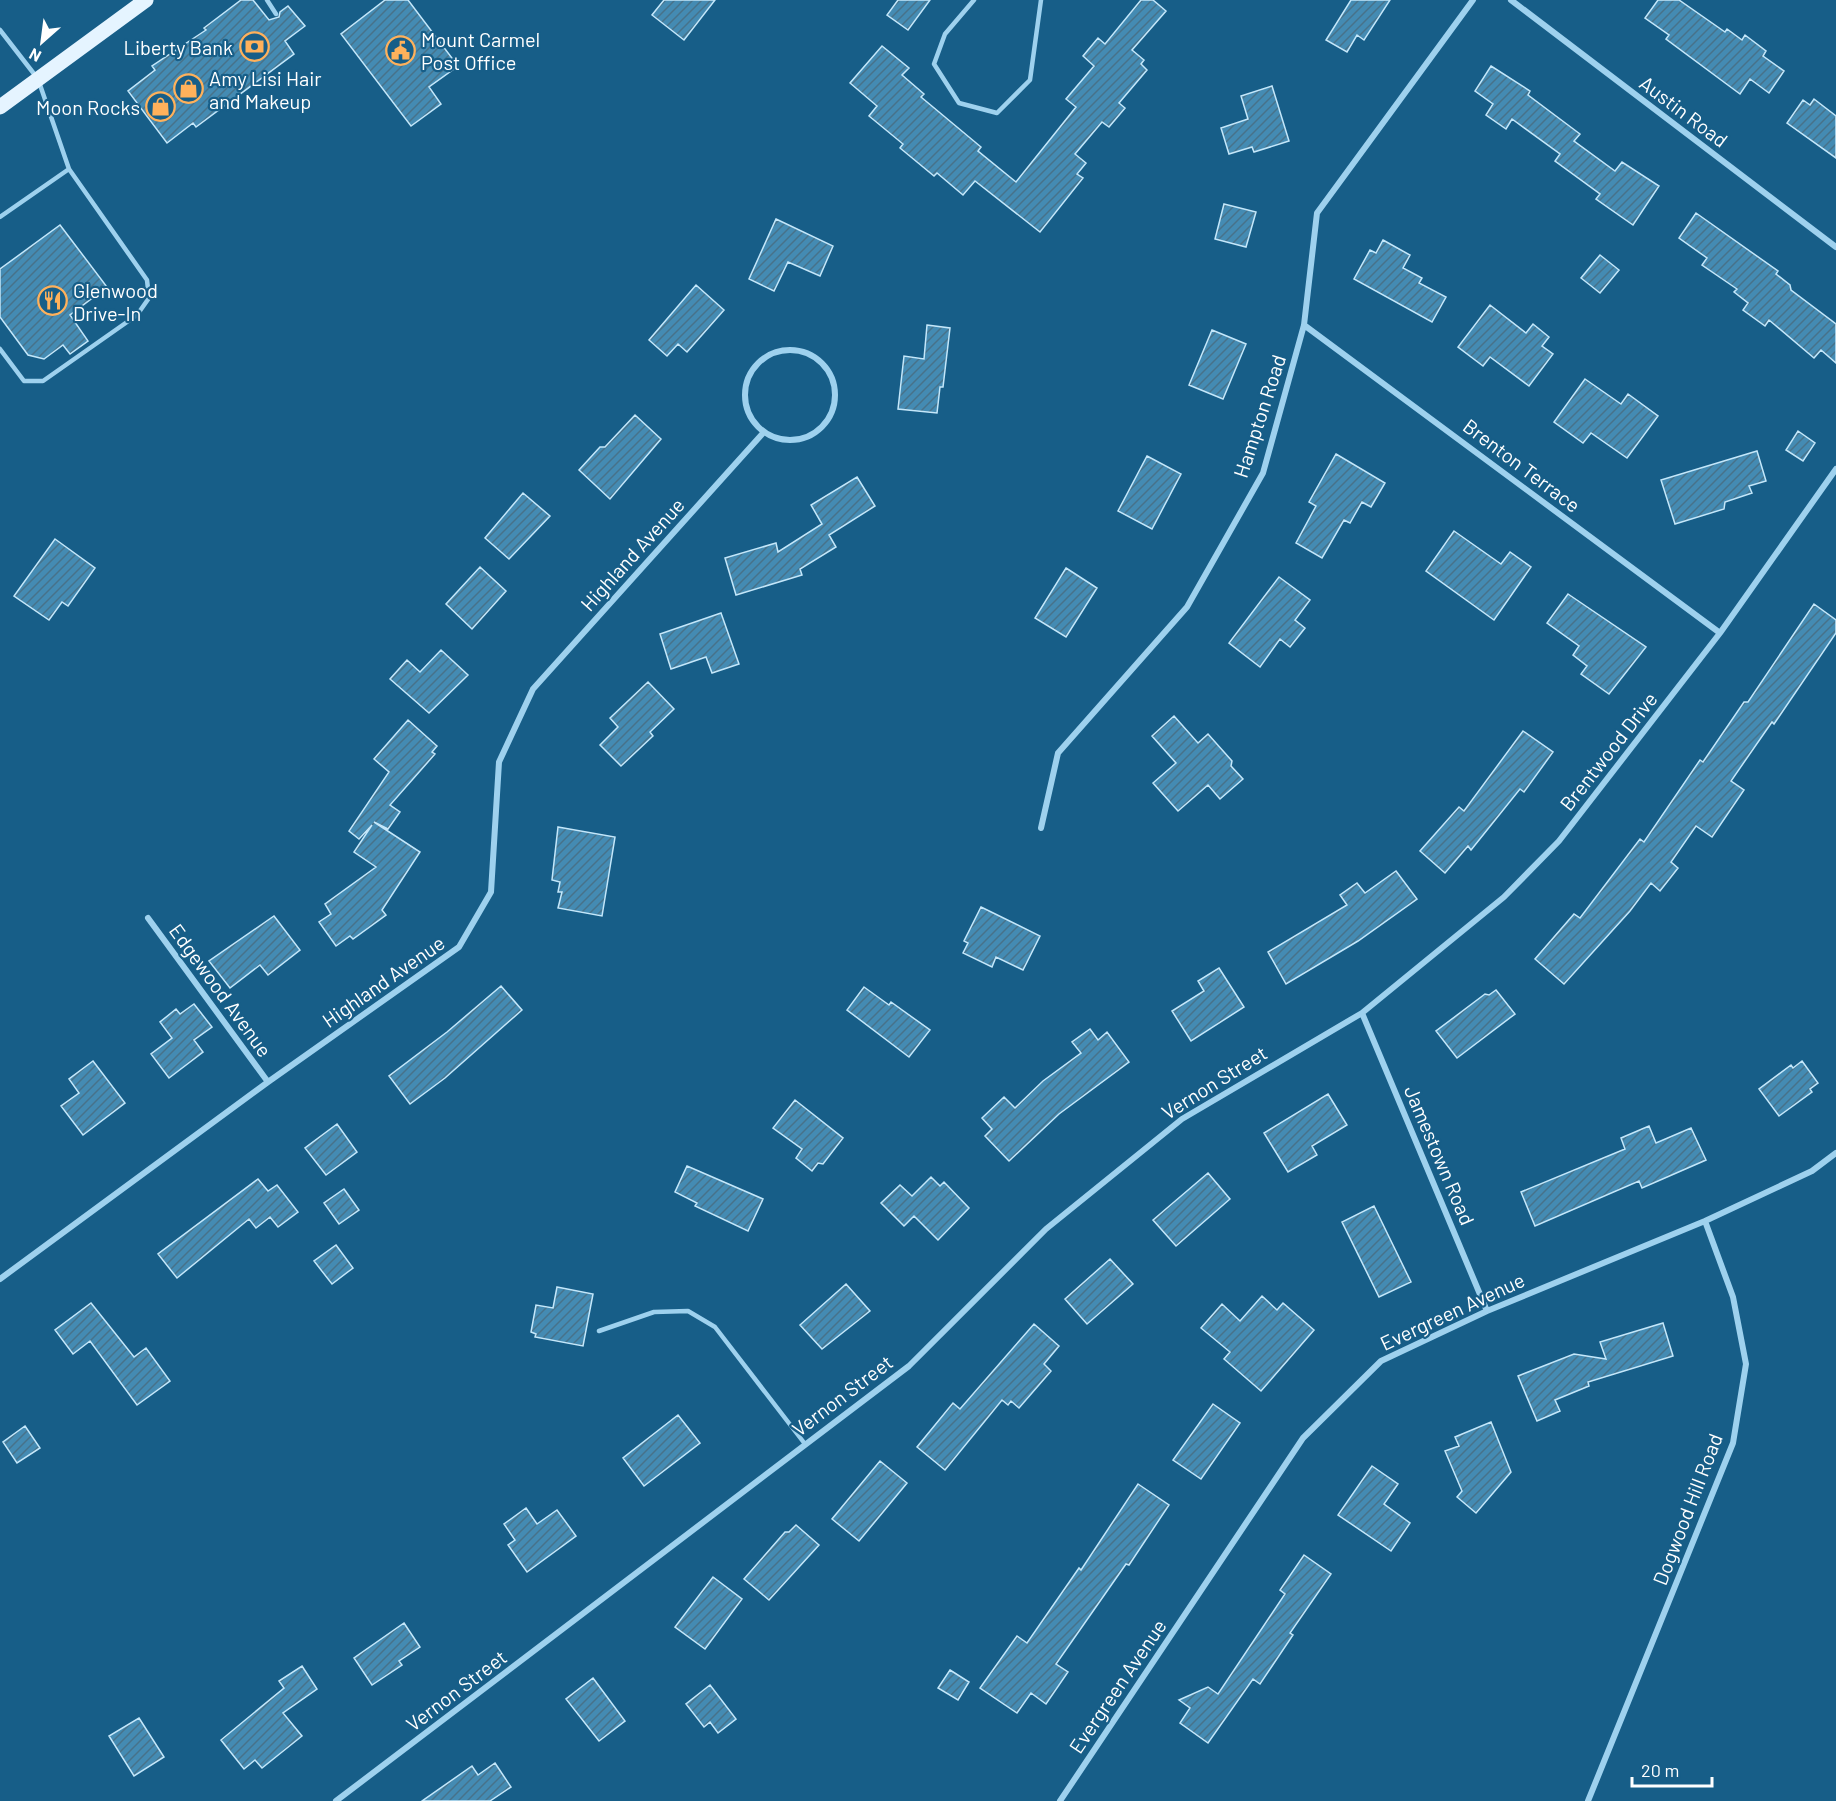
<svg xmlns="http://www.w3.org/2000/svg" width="1836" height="1801" font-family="Barlow,sans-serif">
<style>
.building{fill:url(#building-hatch);stroke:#c4e7fa;stroke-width:1.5}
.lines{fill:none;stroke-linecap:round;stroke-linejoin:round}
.service{stroke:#9ed1ee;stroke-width:4.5}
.minor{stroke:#9ed1ee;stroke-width:6}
.primary{stroke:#e5f4ff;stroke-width:15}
.labels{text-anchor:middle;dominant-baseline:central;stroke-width:4.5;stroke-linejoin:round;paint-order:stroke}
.poi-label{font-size:20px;fill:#fff;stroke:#175e88;text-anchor:start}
.street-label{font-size:20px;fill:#fff;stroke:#175e88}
</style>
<defs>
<pattern id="building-hatch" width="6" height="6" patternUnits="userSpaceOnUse" patternTransform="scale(1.5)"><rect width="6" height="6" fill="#448bb3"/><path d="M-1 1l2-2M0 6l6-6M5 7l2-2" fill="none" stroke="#47728a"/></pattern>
</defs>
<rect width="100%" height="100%" fill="#175e88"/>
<path class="building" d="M 241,0 L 253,0 L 269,20 L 279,17 L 280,12 L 288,6 L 305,26 L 285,41 L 294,54 L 196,127 L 193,123 L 167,143 L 128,91 L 155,70 L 152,66 L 206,30 L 204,28 Z
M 385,0 L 408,0 L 458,66 L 429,87 L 441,104 L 411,126 L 341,34 Z
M 664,0 L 715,0 L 684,40 L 652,15 Z
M 898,0 L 930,0 L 908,30 L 887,15 Z
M 1141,0 L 1153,0 L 1166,11 L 1132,50 L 1144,60 L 1141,64 L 1147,70 L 1119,103 L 1125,108 L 1109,127 L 1102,122 L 1075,154 L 1086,163 L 1077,174 L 1083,178 L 1040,232 L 975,181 L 963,195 L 937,173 L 934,176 L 900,148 L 903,144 L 869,116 L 877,106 L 850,83 L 882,46 L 909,68 L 902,75 L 924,94 L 921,97 L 981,147 L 978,151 L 1016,182 L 1076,107 L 1066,99 L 1094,66 L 1083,56 L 1098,38 L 1105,44 Z
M 1351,0 L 1390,0 L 1364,40 L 1357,35 L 1347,52 L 1326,40 Z
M 1658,0 L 1679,0 L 1725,32 L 1727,29 L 1742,40 L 1745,35 L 1766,51 L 1763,56 L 1784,71 L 1769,93 L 1750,79 L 1740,94 L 1666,39 L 1669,35 L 1645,18 Z
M 1491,66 L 1530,91 L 1528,95 L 1580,134 L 1574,141 L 1615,171 L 1622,162 L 1659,186 L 1633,225 L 1596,199 L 1600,194 L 1555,161 L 1560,154 L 1512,119 L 1506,129 L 1486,115 L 1493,104 L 1475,91 Z
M 1272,86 L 1289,141 L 1254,152 L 1252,147 L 1229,154 L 1221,128 L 1248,119 L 1241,96 Z
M 1814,99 L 1836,116 L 1836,158 L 1787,123 L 1803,100 L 1810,105 Z
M 1224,204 L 1256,212 L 1246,247 L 1215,239 Z
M 1696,213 L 1778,271 L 1776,274 L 1790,285 L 1791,290 L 1836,324 L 1836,363 L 1821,350 L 1814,358 L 1769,320 L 1765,326 L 1743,310 L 1748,303 L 1734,292 L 1737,289 L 1702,265 L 1707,258 L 1679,238 Z
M 776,219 L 833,246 L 820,276 L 788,262 L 774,291 L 749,279 Z
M 60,225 L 107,287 L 70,315 L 88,341 L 70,354 L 63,345 L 44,359 L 28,355 L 0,317 L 0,269 Z
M 1383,240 L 1410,255 L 1403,268 L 1422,278 L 1419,283 L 1446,297 L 1432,322 L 1354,279 L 1370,250 L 1376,253 Z
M 1600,255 L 1619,270 L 1600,293 L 1581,278 Z
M 696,285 L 724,310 L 687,352 L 678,344 L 667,356 L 649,340 Z
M 1490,305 L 1526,333 L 1533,324 L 1549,337 L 1542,346 L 1553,354 L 1529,386 L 1490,357 L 1483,366 L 1458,347 Z
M 927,325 L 950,328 L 943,387 L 940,387 L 937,413 L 898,409 L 904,356 L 924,359 Z
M 1212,330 L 1246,344 L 1223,399 L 1189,385 Z
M 1585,379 L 1621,404 L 1628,394 L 1658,416 L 1627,458 L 1591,433 L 1583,443 L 1554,422 Z
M 635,415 L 661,439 L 610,499 L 579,470 L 600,447 L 605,447 Z
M 1798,431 L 1815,443 L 1803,461 L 1786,450 Z
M 1757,451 L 1766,481 L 1749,486 L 1752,493 L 1725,502 L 1724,509 L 1675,524 L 1661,480 Z
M 1336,454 L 1385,483 L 1371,507 L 1362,502 L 1350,523 L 1344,520 L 1322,558 L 1296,543 L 1316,506 L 1309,502 Z
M 1147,456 L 1181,474 L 1152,529 L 1118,511 Z
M 857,477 L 875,506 L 829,535 L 836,547 L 800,569 L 802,575 L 736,595 L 725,558 L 776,543 L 778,552 L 822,524 L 811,505 Z
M 523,493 L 550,516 L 509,559 L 485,538 Z
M 1454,531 L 1501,564 L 1510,552 L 1531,567 L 1494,620 L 1426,571 Z
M 55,539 L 95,568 L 68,606 L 62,602 L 49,620 L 14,596 Z
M 480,567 L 506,591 L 472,629 L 446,604 Z
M 1066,568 L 1097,588 L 1066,637 L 1035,618 Z
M 1279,577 L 1310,600 L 1295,620 L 1305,628 L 1290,647 L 1280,639 L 1260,667 L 1229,643 Z
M 1568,594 L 1646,647 L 1609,694 L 1581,674 L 1587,666 L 1573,655 L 1579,646 L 1547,623 Z
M 1814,604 L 1836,620 L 1836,633 L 1774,724 L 1772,722 L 1731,781 L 1744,790 L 1712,837 L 1696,826 L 1671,862 L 1678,868 L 1660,891 L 1651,883 L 1630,911 L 1564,984 L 1535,959 L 1574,914 L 1580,918 L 1640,839 L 1644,842 L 1700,760 L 1703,762 L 1744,702 L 1748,702 Z
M 721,613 L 739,664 L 712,673 L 706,657 L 671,669 L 660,634 Z
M 441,650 L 468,675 L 429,713 L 390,679 L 407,660 L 420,672 Z
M 648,682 L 674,709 L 650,732 L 653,736 L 621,766 L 600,745 L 618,727 L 610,718 Z
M 1174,716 L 1198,743 L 1208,734 L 1232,761 L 1231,766 L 1243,779 L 1220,799 L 1208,785 L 1178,811 L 1153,783 L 1176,763 L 1152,736 Z
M 408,720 L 437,746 L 432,752 L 435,754 L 390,805 L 400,812 L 388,829 L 374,822 L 420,852 L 382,910 L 386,915 L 353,939 L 350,936 L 336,946 L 319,922 L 331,914 L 325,904 L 376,867 L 354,852 L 372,825 L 359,839 L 349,831 L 389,772 L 374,759 Z
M 1523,731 L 1553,752 L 1524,792 L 1520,789 L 1471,850 L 1468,846 L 1445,873 L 1420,851 L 1459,807 L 1464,811 Z
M 558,827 L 615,837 L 602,916 L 558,908 L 562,892 L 558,892 L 560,882 L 552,880 Z
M 1396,871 L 1417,899 L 1358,941 L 1286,984 L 1268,952 L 1347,905 L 1340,895 L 1357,883 L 1365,893 Z
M 981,907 L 1040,936 L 1023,970 L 996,957 L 992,967 L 963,953 L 968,943 L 964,941 Z
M 274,916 L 300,950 L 268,975 L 260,965 L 230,988 L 209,961 Z
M 1219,968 L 1244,1007 L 1191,1041 L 1172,1011 L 1204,991 L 1198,981 Z
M 501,986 L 522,1010 L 445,1078 L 410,1104 L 389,1076 L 447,1032 Z
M 864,987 L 889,1005 L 891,1002 L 930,1030 L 909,1057 L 847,1010 Z
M 1496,990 L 1515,1014 L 1457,1058 L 1436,1031 L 1485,994 L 1489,995 Z
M 194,1004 L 212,1027 L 194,1040 L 203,1052 L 169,1078 L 151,1054 L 172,1038 L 160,1022 L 176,1009 L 180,1014 Z
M 1090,1029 L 1098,1040 L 1107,1032 L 1129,1062 L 1059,1114 L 1009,1161 L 985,1136 L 992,1129 L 982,1118 L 1004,1097 L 1015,1108 L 1043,1081 L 1081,1053 L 1072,1042 Z
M 93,1061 L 125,1103 L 83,1135 L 61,1106 L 79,1093 L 69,1079 Z
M 1802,1061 L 1818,1083 L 1810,1089 L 1812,1092 L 1779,1116 L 1759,1089 L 1791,1065 L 1793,1068 Z
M 1328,1094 L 1347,1125 L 1312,1146 L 1317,1155 L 1288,1172 L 1264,1133 Z
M 795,1100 L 843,1138 L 823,1164 L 818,1163 L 812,1171 L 796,1158 L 802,1149 L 773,1128 Z
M 337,1124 L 357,1152 L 326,1175 L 305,1148 Z
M 1649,1126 L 1656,1143 L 1691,1128 L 1706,1160 L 1642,1188 L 1639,1181 L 1535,1226 L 1521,1192 L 1625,1149 L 1621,1138 Z
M 687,1166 L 763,1199 L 748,1231 L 695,1206 L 697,1203 L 675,1192 Z
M 1208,1173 L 1230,1199 L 1176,1246 L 1153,1220 Z
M 931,1177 L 940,1186 L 944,1182 L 969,1208 L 938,1240 L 914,1216 L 904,1226 L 881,1203 L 900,1185 L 912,1196 Z
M 258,1179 L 268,1191 L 277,1185 L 298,1212 L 278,1227 L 270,1217 L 256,1228 L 249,1219 L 177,1278 L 158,1254 Z
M 344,1189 L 359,1210 L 339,1224 L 324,1203 Z
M 1374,1206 L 1411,1282 L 1379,1297 L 1342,1222 Z
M 336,1245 L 353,1268 L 332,1284 L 314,1261 Z
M 1110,1259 L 1133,1284 L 1087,1324 L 1065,1299 Z
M 846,1284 L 870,1311 L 822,1349 L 800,1325 Z
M 557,1287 L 593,1294 L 583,1346 L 535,1337 L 536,1334 L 531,1332 L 536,1305 L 553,1308 Z
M 1262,1296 L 1277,1310 L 1283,1303 L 1314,1330 L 1261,1391 L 1224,1359 L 1230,1352 L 1201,1328 L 1222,1304 L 1240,1321 Z
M 91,1303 L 134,1357 L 146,1348 L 170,1381 L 137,1405 L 90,1341 L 73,1354 L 55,1330 Z
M 1663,1323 L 1673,1356 L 1588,1382 L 1589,1386 L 1555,1400 L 1560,1411 L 1537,1421 L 1518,1376 L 1574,1354 L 1606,1359 L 1600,1342 Z
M 1034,1324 L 1059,1346 L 1044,1364 L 1051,1371 L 1019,1408 L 1011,1401 L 1008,1405 L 1002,1400 L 945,1470 L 917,1447 L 953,1403 L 960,1409 Z
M 1213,1404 L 1240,1423 L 1201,1479 L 1173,1460 Z
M 678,1415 L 700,1443 L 644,1486 L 623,1458 Z
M 1491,1422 L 1511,1472 L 1476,1513 L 1457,1497 L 1462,1491 L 1445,1451 L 1459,1446 L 1455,1437 Z
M 25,1426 L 40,1448 L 17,1463 L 3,1442 Z
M 880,1461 L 907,1483 L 859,1541 L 832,1519 Z
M 1372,1466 L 1398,1484 L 1384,1504 L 1410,1523 L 1391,1551 L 1338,1515 Z
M 1138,1484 L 1169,1505 L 1129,1565 L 1126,1564 L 1056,1664 L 1068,1672 L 1046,1704 L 1031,1693 L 1017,1713 L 980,1688 L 1017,1636 L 1027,1643 L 1079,1568 L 1081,1570 Z
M 526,1508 L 537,1524 L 557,1510 L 576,1536 L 527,1572 L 508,1545 L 515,1540 L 504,1524 Z
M 796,1525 L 819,1545 L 769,1600 L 744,1579 L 785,1532 L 789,1532 Z
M 1304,1555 L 1331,1574 L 1290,1633 L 1293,1635 L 1260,1684 L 1253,1679 L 1208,1743 L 1180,1723 L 1190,1708 L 1179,1700 L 1208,1687 L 1218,1694 L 1285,1594 L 1280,1590 Z
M 713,1577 L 742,1599 L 705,1649 L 675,1627 Z
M 404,1623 L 420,1647 L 399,1661 L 402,1665 L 372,1685 L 354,1658 Z
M 302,1666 L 317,1689 L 283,1713 L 302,1736 L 262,1768 L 255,1760 L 244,1769 L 221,1740 L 284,1688 L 279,1681 Z
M 950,1670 L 969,1682 L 958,1700 L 938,1688 Z
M 593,1678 L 625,1721 L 599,1741 L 566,1699 Z
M 710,1685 L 736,1719 L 718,1733 L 710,1722 L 704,1727 L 686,1704 Z
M 139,1718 L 164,1757 L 134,1776 L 109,1736 Z
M 495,1763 L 511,1787 L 490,1801 L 422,1801 L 472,1766 L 478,1775 Z"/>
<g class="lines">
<path class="service" d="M 267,0 L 276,14
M 974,0 L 945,34 L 934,64 L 959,103 L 997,113 L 1030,80 L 1041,0
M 0,30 L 38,79 L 69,169 L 147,280 L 149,298 L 137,315 L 43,381 L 24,381 L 0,349
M 0,217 L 69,169
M 599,1331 L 654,1312 L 688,1311 L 715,1327 L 805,1444"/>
<path class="minor" d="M 1511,0 L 1836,247
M 1304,325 L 1720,633
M745 395a45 45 0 1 1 90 0a45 45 0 1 1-90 0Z
M 1041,828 L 1058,753 L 1187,607 L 1263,473 L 1304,325 L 1317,213 L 1473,0
M 148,918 L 268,1082
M 1362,1013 L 1487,1311
M 0,1279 L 268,1082 L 459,947 L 491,892 L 499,762 L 533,689 L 764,432
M 336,1801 L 909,1366 L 1046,1229 L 1182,1119 L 1362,1013 L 1504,897 L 1559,841 L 1720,633 L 1836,469
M 1060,1801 L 1303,1438 L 1381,1361 L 1487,1311 L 1705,1221 L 1812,1171 L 1836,1153
M 1588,1801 L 1733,1443 L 1746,1364 L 1733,1297 L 1705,1221"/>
<path class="primary" d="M 0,107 L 146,0"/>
</g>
<defs>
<symbol id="bank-ring" viewBox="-11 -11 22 22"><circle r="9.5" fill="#175e88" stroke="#ffb15b" stroke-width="1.5"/><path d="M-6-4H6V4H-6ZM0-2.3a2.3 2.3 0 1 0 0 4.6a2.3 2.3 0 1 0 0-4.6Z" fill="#ffb15b"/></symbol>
<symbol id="civic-ring" viewBox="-11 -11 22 22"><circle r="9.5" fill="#175e88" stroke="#ffb15b" stroke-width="1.5"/><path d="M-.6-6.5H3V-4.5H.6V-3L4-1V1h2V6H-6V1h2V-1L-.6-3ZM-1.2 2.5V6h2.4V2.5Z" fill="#ffb15b"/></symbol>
<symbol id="shop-ring" viewBox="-11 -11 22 22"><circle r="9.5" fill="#175e88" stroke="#ffb15b" stroke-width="1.5"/><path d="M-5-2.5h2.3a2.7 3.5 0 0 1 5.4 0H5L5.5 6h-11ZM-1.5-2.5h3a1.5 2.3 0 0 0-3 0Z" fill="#ffb15b"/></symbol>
<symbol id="restaurant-ring" viewBox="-11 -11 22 22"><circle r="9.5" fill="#175e88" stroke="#ffb15b" stroke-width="1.5"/><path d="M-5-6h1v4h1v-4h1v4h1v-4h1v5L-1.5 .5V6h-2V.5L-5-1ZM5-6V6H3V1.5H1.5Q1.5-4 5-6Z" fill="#ffb15b"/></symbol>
</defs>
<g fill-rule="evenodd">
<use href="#bank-ring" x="238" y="30" width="33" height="33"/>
<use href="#civic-ring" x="384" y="34" width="33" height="33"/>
<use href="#shop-ring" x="172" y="72" width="33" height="33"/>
<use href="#shop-ring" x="144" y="90" width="33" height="33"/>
<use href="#restaurant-ring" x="36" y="284" width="33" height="33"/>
</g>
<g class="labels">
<g class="poi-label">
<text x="421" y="39">Mount Carmel<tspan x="421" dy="23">Post Office</tspan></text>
<text x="233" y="47" text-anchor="end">Liberty Bank</text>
<text x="209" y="78">Amy Lisi Hair<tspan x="209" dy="23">and Makeup</tspan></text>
<text x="140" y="107" text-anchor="end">Moon Rocks</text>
<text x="73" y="290">Glenwood<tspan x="73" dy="23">Drive-In</tspan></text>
</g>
<g class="street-label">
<text transform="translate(1684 111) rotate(37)">Austin Road</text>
<text transform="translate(1259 416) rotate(-72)">Hampton Road</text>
<text transform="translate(1522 465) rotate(37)">Brenton Terrace</text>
<text transform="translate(632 554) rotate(-48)">Highland Avenue</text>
<text transform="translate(1608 751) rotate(-52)">Brentwood Drive</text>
<text transform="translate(383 981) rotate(-35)">Highland Avenue</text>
<text transform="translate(221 990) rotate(54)">Edgewood Avenue</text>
<text transform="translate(1214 1082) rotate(-32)">Vernon Street</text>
<text transform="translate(1440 1155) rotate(67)">Jamestown Road</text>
<text transform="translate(1452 1311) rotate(-25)">Evergreen Avenue</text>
<text transform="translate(842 1395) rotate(-37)">Vernon Street</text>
<text transform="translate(1687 1509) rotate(-69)">Dogwood Hill Road</text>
<text transform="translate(1117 1686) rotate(-56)">Evergreen Avenue</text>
<text transform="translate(456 1690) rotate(-37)">Vernon Street</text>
</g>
</g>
<g transform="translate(42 42) rotate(208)" stroke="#175e88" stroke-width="4.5" paint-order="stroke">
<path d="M0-4.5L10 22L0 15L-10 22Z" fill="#ffffff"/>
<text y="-9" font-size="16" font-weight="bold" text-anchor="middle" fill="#ffffff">N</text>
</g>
<path d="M1632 1777v9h80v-9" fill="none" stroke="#ffffff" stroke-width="3"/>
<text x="1641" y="1777" font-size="18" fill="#ffffff" stroke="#175e88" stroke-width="4.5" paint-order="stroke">20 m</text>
</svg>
